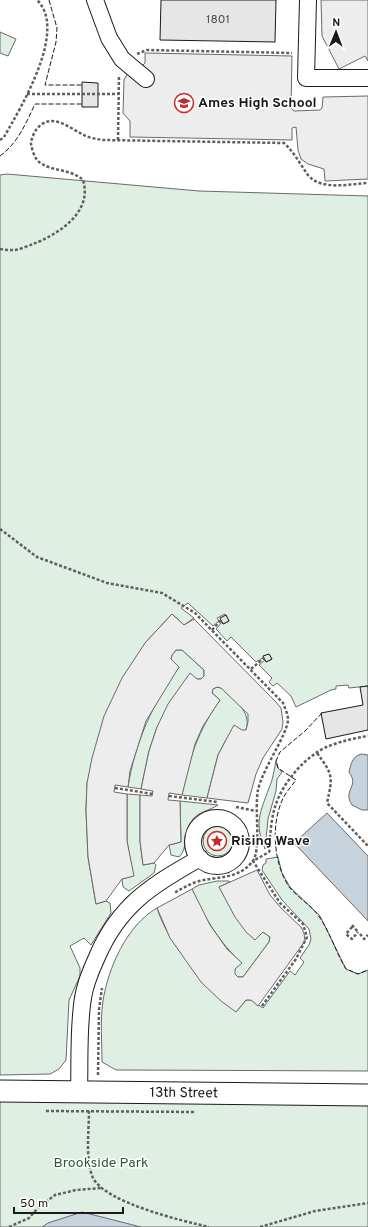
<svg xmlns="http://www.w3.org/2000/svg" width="368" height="1227" font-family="Overpass,sans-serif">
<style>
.green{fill:#e0efe3;stroke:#6a6a6a}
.parking{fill:#ededed;stroke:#6a6a6a}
.water{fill:#c6d2dc;stroke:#6a6a6a}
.building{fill:#e6e6e6;stroke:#1a1a1a}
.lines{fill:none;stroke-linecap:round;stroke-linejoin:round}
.minor-casing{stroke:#1a1a1a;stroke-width:18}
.major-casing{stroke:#1a1a1a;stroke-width:23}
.path{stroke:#5f5f5f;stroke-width:2.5;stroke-dasharray:3 2;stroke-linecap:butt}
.minor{stroke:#fff;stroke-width:16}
.major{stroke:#fff;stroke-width:21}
.fence{stroke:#1a1a1a;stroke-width:1;stroke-dasharray:5 2;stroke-linecap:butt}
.labels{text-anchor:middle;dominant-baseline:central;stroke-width:3;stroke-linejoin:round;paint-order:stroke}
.number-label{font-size:12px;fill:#4d4d4d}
.poi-label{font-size:14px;font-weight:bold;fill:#1a1a1a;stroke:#fff;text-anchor:start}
.street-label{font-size:14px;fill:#1a1a1a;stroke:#fff}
.park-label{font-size:14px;fill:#2b5a34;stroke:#fff}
</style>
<rect width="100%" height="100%" fill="#fff"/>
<path class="green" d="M 0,32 L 16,39 L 8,56 L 0,53 Z
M 7,174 L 199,191 L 368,196 L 368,686 L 349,688 L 348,685 L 336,686 L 336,689 L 331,690 L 296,707 L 291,696 L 277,683 L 273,686 L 269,682 L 272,678 L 259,665 L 265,660 L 266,662 L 272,659 L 269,654 L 256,662 L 231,637 L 227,641 L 216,629 L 222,622 L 223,624 L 229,621 L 225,614 L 217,618 L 219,621 L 213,626 L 188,603 L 181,608 L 194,618 L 184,625 L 172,614 L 145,643 L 87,783 L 86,810 L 88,857 L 96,904 L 106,901 L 110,903 L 111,913 L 91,945 L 84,938 L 70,946 L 80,968 L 80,976 L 69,1000 L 66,1060 L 59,1069 L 50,1074 L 0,1075 L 0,175 Z
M 176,650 L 182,650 L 204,670 L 204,676 L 201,679 L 197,679 L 157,727 L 149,751 L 141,789 L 128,787 C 135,742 153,703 179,667 L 171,659 L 172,655 Z
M 217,687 L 221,688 C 234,700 252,711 246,730 L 227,738 L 218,755 L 207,798 L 182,795 C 188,760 199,729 220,700 L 212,693 L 213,689 Z
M 276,761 L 278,768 L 282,772 L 277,779 L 276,791 L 268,819 L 265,849 C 254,823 260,813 269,788 C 273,780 274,770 276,761 Z
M 127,794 L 140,795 L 140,841 L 143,865 L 154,863 L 156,865 L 154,873 L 129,891 L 123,887 L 122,879 L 133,876 L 127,841 Z
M 180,801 L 218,805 C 209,811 200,811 193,819 C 182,832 189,848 179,857 L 171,855 L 169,845 L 181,842 Z
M203 841a15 15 0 1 1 30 0a15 15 0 1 1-30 0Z
M 278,857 L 282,873 L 290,887 L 320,916 L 346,969 L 358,974 L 368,970 L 368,1071 L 125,1070 L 116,1070 L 102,1062 C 102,1042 100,1021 103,1001 C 108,968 127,925 157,908 C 171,952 206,980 236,1012 L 246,1000 L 251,1000 L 263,1008 L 290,971 L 295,975 L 304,962 L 300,958 L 309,945 L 311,939 L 309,929 L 282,900 L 262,870 L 263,865 L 266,863 L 266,859 Z
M 217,881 L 229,881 L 230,882 L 219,887 L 255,940 L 263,932 L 270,937 L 269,942 L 243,977 L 238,977 L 234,974 L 235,969 L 241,963 C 219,941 204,918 192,889 L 199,885 Z
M 0,1098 L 368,1100 L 368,1227 L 0,1227 Z"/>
<path class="parking" d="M 321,0 L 368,0 L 368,61 L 365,56 L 339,69 L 322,36 Z
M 145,53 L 292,56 L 291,108 L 294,111 L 320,110 L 322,108 L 323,97 L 368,96 L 368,179 L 325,181 L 324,169 L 308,164 L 301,159 L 298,150 L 296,127 L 292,128 L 292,140 L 130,137 L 130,121 L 123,113 L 124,80 L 129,71 L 135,66 L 143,65 L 145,63 Z
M 172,614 L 184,625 L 194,619 L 275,701 L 281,708 L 283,722 L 282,729 L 263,758 L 256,774 L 248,803 L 207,798 L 218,755 L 227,738 L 234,725 L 242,730 L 246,730 L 248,722 L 248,714 L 221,688 L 217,687 L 213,689 L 212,693 L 220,700 L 203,726 L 195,744 L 182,795 L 169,793 L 168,800 L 180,801 L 181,842 L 169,845 L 154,863 L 143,865 L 140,841 L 140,795 L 152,796 L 153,791 L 141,789 L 149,751 L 157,727 L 168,704 L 190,673 L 197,679 L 201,679 L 204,676 L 204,670 L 182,650 L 176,650 L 172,655 L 171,659 L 179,667 L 146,721 L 130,771 L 128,787 L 115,785 L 114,792 L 127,794 L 127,841 L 134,876 L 122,879 L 106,901 L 96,904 L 88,857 L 86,810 L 87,783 L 92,758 L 104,716 L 122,678 L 145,643 Z
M 257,870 L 270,895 L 281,908 L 301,927 L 304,933 L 305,941 L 258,1006 L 251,1000 L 246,1000 L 236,1012 L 221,1001 L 201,982 L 170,938 L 157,908 L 192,889 L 210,925 L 227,949 L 242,963 L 235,969 L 235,974 L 238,977 L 243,977 L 269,942 L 270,937 L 263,932 L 255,940 L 246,932 L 235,917 L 219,887 Z"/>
<path class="water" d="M 361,754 L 368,755 L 368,810 L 362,810 L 352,805 C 342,790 360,787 349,772 C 351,764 352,757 361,754 Z
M 327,813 L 368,856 L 368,921 L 294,843 Z
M 82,1212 L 141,1227 L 42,1227 L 48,1223 Z"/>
<path class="building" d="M 161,0 L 276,0 L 275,42 L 160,40 Z
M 82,82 L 98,83 L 98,107 L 82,107 Z
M 226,615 L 229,621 L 223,624 L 220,618 Z
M 269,654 L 272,659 L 266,662 L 263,656 Z
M 368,686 L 368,730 L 326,739 L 321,713 L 363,705 L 360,687 Z"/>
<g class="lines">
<defs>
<path id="minor" d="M 95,0 L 109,38 L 122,59 L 146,79
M 308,0 L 306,78 L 368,78
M193 842a24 24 0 1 1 48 0a24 24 0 1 1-48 0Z
M 79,1092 C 80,1061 78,1028 83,998 C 85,984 91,970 97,957 C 119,905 152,885 200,858"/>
<g id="major">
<path id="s1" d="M 0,1091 L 368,1095"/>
</g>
</defs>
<use href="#minor" class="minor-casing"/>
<use href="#major" class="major-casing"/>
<path class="path" d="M 137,54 L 147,50 L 292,53
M 27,94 L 118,94
M 0,140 L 4,137 C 21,107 68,30 37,0
M 118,140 L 119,75
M 0,249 C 5,250 10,250 15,250 C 21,249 28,246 33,244 C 59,234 93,212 83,180 C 70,168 50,172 38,161 C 34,157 32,149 31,144 C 31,139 34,133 36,130 C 50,111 68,127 82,134 C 89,138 96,139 103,140 L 284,143 C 294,152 300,164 308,175 C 321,191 350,184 368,183
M 0,529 L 37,557 L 107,583 L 162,593 L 195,613 L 283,703 C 285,708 288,714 288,720 C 287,735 262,770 258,790 C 254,809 262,851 252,862 C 238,880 216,876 196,882 C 188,885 181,889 174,893
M 212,630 L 221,620
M 251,669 L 264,658
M 317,753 C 333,775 333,776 327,803 L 368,846
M 115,788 L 153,794
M 169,796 L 217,802
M 236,807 L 256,811
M 352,925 L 358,932
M 352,927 L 346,934 L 352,939 L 358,932
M 360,934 L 364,939 L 368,935
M 262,1006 L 296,959 L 307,937 L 303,924 L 280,903 L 253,861 L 269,852 C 271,847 270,842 270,837 C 271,827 272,816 275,807 C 282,783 306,755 329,746 C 342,741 355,738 368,736
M 98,1075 L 99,1009 L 102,988
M 46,1111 L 195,1112
M 89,1111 C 89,1131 85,1160 93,1178 C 106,1203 183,1221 209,1227
M 9,1227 L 29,1218 L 38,1208 L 55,1195 L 76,1190 L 102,1188
M 260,1227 L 315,1211 L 368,1203"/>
<use href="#minor" class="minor"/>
<use href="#major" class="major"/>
<path class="fence" d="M 49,0 L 57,28 L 56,42 L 45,85 L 82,85
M 0,156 C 18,143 26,123 35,104 L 82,104
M 322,713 L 305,731 L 280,752 L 276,761 L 278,768 L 296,780 C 291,787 284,794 281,803 C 271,828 274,866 290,888 C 299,899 313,906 320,918 C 331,934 336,953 346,969 L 358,974 L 368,970"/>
</g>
<defs>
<symbol id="school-ring" viewBox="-11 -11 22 22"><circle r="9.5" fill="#fff" stroke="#c62828" stroke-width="1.5"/><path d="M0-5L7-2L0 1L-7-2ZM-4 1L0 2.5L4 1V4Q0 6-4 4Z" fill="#c62828"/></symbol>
<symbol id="sight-ring" viewBox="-11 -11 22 22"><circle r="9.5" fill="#fff" stroke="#c62828" stroke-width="1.5"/><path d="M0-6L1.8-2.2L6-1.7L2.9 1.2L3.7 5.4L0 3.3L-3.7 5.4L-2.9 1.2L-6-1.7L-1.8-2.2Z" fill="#c62828"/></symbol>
</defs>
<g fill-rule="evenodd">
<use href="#school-ring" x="173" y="92" width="22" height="22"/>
<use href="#sight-ring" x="206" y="830" width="22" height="22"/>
</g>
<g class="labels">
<g class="number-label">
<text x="218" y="20">1801</text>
</g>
<g class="poi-label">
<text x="198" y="103">Ames High School</text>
<text x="231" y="841">Rising Wave</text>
</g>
<g class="street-label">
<text stroke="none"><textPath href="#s1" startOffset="184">13th Street</textPath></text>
</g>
<g class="park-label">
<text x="101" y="1163">Brookside Park</text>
</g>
</g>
<g transform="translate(336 32) rotate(1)" stroke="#ffffff" stroke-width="3" paint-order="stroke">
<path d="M0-3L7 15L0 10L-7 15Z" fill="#1a1a1a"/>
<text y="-6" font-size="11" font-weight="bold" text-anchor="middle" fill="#1a1a1a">N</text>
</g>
<path d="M14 1207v6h109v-6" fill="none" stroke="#1a1a1a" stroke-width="2"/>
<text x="20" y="1207" font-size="12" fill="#1a1a1a" stroke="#ffffff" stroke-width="3" paint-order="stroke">50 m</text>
</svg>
